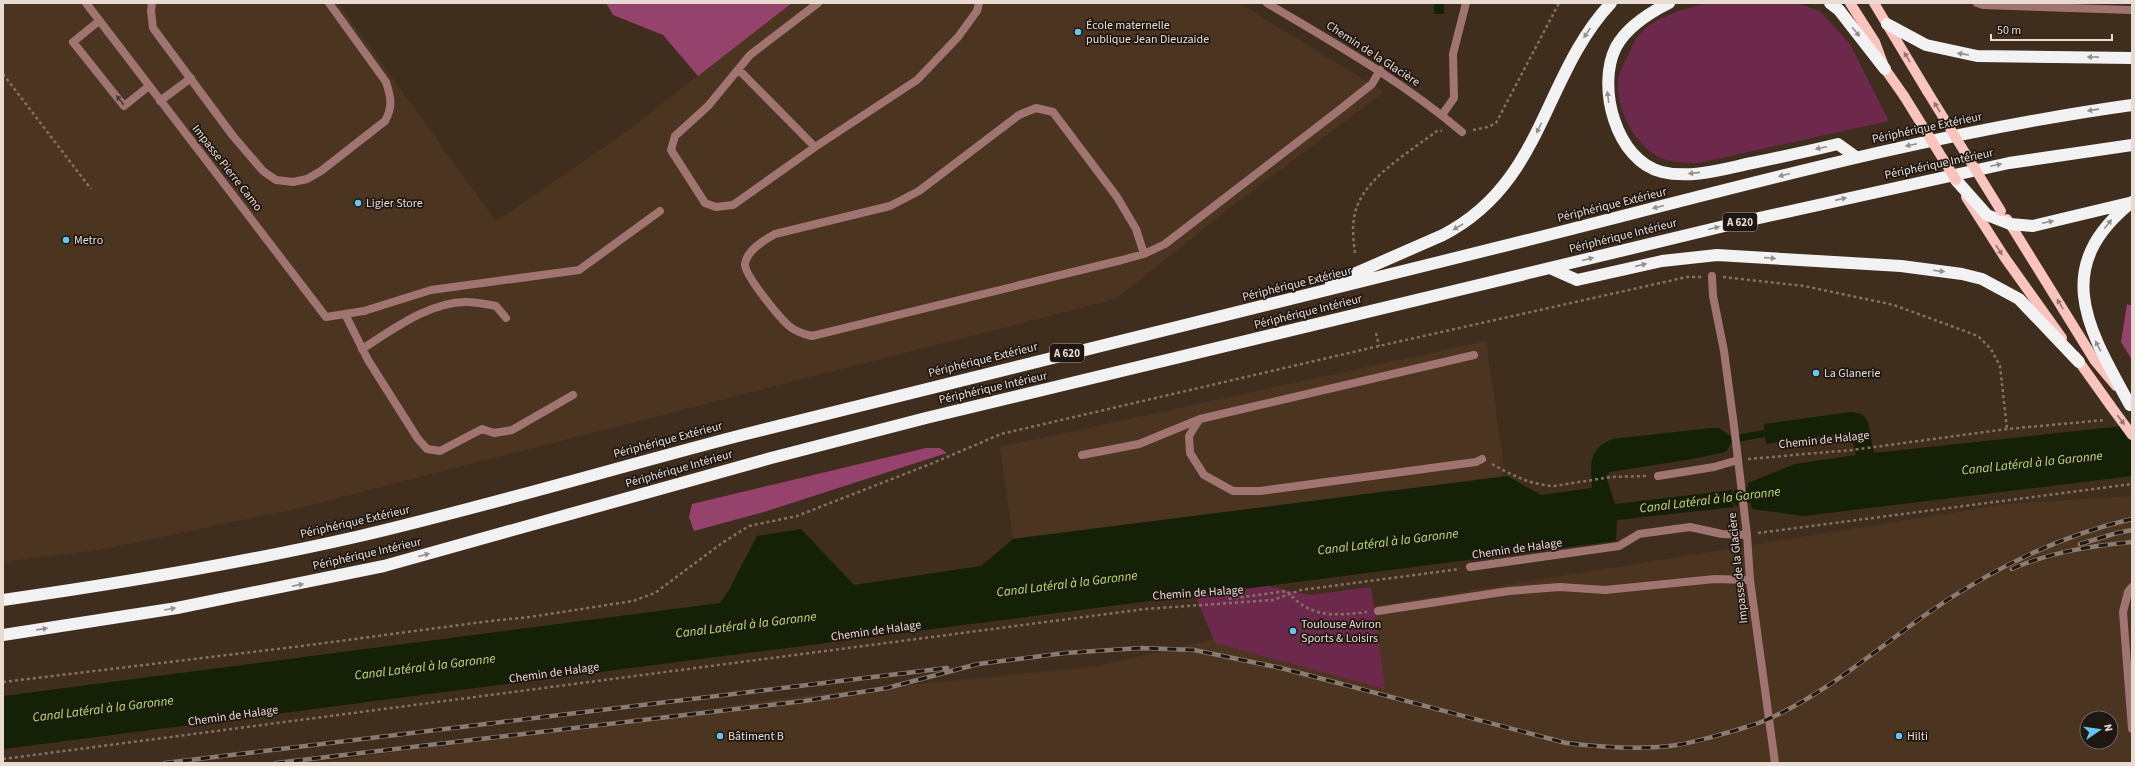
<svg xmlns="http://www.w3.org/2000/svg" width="2135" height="766" font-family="'Source Sans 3',sans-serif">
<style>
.built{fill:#4b3420;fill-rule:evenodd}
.green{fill:#6d294c}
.forest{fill:#95426c}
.water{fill:#152106}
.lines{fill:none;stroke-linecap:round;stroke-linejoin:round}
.path{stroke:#827265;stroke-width:2.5;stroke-dasharray:3 3;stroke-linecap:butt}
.service{stroke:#a07571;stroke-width:8}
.minor{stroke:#a07571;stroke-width:8}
.primary{stroke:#f9c3be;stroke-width:10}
.motorway{stroke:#f2f2f2;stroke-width:12}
.rail-casing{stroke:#8c7c70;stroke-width:4.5}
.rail{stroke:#1f1711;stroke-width:3;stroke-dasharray:9;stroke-linecap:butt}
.primary-bridge{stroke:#f9c3be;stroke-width:10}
.oneway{fill:#938f8d}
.oneway2{fill:#977670}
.oneway3{fill:#4c3833}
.poi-dot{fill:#68c4f0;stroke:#1f1711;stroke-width:1.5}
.labels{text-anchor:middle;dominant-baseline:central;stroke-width:3.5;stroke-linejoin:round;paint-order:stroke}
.shield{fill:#1f1711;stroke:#aba098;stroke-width:1}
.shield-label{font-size:11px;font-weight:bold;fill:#e7dbd2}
.poi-label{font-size:12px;fill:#e7dbd2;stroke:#1f1711;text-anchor:start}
.street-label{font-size:12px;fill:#e7dbd2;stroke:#1f1711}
.water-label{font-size:13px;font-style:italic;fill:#b4e574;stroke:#1f1711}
</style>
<rect width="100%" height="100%" fill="#3f2d1e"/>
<path class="built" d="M 3,3 L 338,3 L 496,221 L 625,133 L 789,3 L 1239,3 L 1384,92 L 1226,211 L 1116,299 L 295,509 L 99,550 L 3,562 Z
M 1486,341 L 1503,460 L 1503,477 L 1013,539 L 1000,447 Z
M 2132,496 L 2132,763 L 316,763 L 800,696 L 1098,666 L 1313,616 L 2006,504 ZM 2087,718 L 2111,718 L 2111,742 L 2087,742 Z"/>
<path class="green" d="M 1709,3 L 1796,3 L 1820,11 L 1850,44 L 1889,121 L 1699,163 C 1684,163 1668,163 1655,155 C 1633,141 1616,108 1618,82 C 1619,71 1625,61 1630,51 C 1632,47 1634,41 1637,37 C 1654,16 1684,9 1709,3 Z
M 1268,586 L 1310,595 L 1371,587 L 1385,689 L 1215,643 L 1195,595 Z"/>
<path class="forest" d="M 606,3 L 792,3 L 698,76 L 663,35 L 613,15 Z
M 2127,304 L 2132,306 L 2132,360 L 2121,342 Z
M 926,448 L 940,448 L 947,453 L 764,512 L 694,531 L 689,517 L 692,504 Z"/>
<path class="water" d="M 1434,3 L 1444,3 L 1444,14 L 1434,14 Z
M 1851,412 L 1862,414 L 1868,422 L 1874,453 L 2132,425 L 2132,476 L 1804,516 L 1752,509 L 1750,502 L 1736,506 L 1730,498 L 1735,490 L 1748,487 L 1748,483 L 1795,464 L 1856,455 L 1851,435 L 1845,433 L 1766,444 L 1765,437 L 1731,443 L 1726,452 L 1692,459 L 1610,472 L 1606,476 L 1615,504 L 1733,490 L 1728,499 L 1735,507 L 1617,520 L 1616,541 L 3,749 L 3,696 L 720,603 L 729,590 L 757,536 L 801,529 L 854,585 L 981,566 L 1013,539 L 1507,476 L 1541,495 L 1592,488 C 1591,466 1587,450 1612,439 L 1712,428 L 1719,428 L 1730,436 L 1764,430 L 1764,424 Z"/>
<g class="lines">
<path class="path" d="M 3,74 L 91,189
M 1473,130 L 1488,127 L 1496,123 L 1559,3
M 1355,253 C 1353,237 1351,220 1358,204 C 1369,176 1413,149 1437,131 L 1442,131
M 1723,277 L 1804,286 L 1894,305 L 1978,336 L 1991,349 L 2000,366 L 2007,429
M 1376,333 L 1379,346
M 1748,459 L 1852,450 L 2007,429 L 2105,420
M 1492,464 C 1511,475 1531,485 1554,486 L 1611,477 L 1647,476
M 1758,533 L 2132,484
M 1226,594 L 1228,599 L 1287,591 C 1309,618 1335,616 1367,612
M 3,682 L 302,646 L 490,621 L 530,617 L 633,601 L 655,593 L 722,543 L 749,526 L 797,516 L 933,463 L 1001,434 L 1379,346 L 1687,277 L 1702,277
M 3,759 L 1145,609 L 1273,600 L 1301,590 L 1460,569"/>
<path class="service" d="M 152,3 L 151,11 L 153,28 L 233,136 L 263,171 L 276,180 L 293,182 L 307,179 L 321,171 L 385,121 C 393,107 391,97 386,82 L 329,3
M 818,3 L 750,55 L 708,106 L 675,136 L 671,150 L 705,203 L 716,207 L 733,205 L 815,147 L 917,80 L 958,37 L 977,11 L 979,3
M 99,21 L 73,42 L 124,106 L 149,86
M 739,70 L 815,147
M 160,101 L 191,78
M 1442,115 L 1454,98 L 1453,54 L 1466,3
M 1144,254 L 1136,229 L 1117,197 L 1053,112 L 1036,108 L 1019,115 L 919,191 L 890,206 L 775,234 C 764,240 747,250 745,264 C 744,275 780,318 789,326 C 796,332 803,334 812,336 L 1122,260 L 1144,254 L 1165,244 L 1338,111 L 1372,84 L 1380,70
M 364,311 L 431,290 L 579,270 L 660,211
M 345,314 L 368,360 L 418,439 L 427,449 L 440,451 L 482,429 L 494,433 L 512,430 L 573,395
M 362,349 C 392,330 429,302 466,302 C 476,302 486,304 496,306 L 506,318
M 1199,420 L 1189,436 L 1190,453 L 1204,475 L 1233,491 L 1260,491 L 1476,462 L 1482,459
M 1082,455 L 1139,444 L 1200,419 L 1474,355
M 1658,476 L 1714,467 L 1738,460
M 1470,567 L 1619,546 L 1639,534 L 1690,527 L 1722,534 L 1747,535
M 1378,611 L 1509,591 L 1560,587 L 1605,590 L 1715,579 L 1750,580"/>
<path class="minor" d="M 86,3 L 326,317 L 364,311
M 1267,3 C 1334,43 1402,81 1462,132
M 1977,3 L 1983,5 L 2132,10
M 1712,276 L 1713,296 L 1724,351 L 1734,426 L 1747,535 L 1750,580 L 1775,763
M 2132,587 L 2128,592 L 2123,612 L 2132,729"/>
<path class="primary" d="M 1850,3 L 1875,42 L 1885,69 L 1904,96
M 1874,3 L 1927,91
M 1966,197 L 2005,258 L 2062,338
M 2007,219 L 2095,361 L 2116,386
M 2075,356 L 2110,405"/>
<path class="motorway" d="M 1669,3 C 1649,13 1627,27 1616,47 C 1596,86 1616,161 1662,172 C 1691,179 1723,169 1752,163 C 1781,157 1809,151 1838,144 L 1856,157
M 1830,3 L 1839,10 L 1885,69
M 1887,24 L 1926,45 L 1977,56 L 2132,58
M 1956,180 L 1987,215 L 2010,224 L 2033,226 L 2129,203
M 1550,268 L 1577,280 L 1662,261 L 1717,255 L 1901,266 L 1962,274 L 1982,279 L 2019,299 L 2079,362
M 1331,284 L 1443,235 C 1544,183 1542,77 1611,3
M 2130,405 C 2089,330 2049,268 2132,202
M 3,600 C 123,583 242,563 360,536 C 488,506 615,468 742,435 C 1005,369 1269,306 1532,239 C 1731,189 1929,133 2132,105
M 3,635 L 177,608 L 384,566 L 771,458 L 926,418 L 1741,222 L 2009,163 L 2132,145"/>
<defs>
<path id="rail" d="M 2080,544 L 2117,533 L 2132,530
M 2012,569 C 2050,552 2091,546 2132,542
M 165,763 L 947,668
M 276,763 L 804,701 L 887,688 L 978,664 L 1065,653 L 1141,648 L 1194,650 L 1281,668 L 1566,743 C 1600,747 1635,750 1669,746 C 1689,744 1711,737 1730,732 C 1742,728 1755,725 1766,720 C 1826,694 1875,650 1928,613 C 1990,570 2058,536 2132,519"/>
</defs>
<use href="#rail" class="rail-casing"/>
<use href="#rail" class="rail"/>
<path class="primary-bridge" d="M 1927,91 L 2001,211
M 1904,96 L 1956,180
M 2110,405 L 2132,435"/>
</g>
<defs><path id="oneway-solid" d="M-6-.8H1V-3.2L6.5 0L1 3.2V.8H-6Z"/></defs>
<g class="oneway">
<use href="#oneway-solid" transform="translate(1856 32) rotate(52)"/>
<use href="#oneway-solid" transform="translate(1587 33) rotate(124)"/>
<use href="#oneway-solid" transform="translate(1963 54) rotate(-171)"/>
<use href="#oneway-solid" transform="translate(2093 57) rotate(-179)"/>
<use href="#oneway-solid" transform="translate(1608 97) rotate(-97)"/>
<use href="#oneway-solid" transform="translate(2093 110) rotate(172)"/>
<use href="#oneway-solid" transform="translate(1539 128) rotate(116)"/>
<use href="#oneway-solid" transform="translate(1911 145) rotate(168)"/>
<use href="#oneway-solid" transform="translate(1821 148) rotate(168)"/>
<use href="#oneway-solid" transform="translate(1996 165) rotate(-12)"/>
<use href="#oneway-solid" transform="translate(1694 173) rotate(174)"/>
<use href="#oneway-solid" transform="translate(1784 175) rotate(166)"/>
<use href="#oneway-solid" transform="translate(1841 199) rotate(-13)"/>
<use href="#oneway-solid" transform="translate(1658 207) rotate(166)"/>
<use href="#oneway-solid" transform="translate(2048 222) rotate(-12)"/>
<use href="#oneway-solid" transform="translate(2108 224) rotate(-52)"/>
<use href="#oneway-solid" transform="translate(1458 227) rotate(149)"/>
<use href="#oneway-solid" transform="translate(1714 228) rotate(-14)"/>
<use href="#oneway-solid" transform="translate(1770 258) rotate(4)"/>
<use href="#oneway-solid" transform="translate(1588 259) rotate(-14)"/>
<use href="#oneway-solid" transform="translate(1641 265) rotate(-13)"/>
<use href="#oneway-solid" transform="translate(1939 271) rotate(7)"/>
<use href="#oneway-solid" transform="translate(2098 346) rotate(-117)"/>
<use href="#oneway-solid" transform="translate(424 555) rotate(-15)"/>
<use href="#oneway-solid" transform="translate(298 585) rotate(-11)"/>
<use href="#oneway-solid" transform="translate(170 609) rotate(-10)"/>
<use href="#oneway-solid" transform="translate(42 629) rotate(-8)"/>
</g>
<g class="oneway2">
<use href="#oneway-solid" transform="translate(1907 57) rotate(-121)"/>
<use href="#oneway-solid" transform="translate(1937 107) rotate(-122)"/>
<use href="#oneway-solid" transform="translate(1999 250) rotate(57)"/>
<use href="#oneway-solid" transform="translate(2060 304) rotate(-122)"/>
<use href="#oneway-solid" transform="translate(2121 420) rotate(53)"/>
</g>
<use class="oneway3" href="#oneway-solid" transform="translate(120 100) rotate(-128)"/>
<g class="poi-dot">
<circle cx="1078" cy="32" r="4"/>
<circle cx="358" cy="203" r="4"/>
<circle cx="66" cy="240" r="4"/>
<circle cx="1816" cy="373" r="4"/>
<circle cx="1293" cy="631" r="4"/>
<circle cx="720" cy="736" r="4"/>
<circle cx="1899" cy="736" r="4"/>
</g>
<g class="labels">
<g class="shield">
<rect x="1723" y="213" width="34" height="18" rx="3"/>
<rect x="1050" y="344" width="34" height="18" rx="3"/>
</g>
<g class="shield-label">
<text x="1740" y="222">A 620</text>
<text x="1067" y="353">A 620</text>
</g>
<g class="poi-label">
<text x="1086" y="25">École maternelle<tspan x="1086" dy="14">publique Jean Dieuzaide</tspan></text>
<text x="366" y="203">Ligier Store</text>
<text x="74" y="240">Metro</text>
<text x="1824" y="373">La Glanerie</text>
<text x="1301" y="624">Toulouse Aviron<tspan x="1301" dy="14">Sports &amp; Loisirs</tspan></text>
<text x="728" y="736">Bâtiment B</text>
<text x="1907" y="736">Hilti</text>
</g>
<g class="street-label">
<text transform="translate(1373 54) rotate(33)">Chemin de la Glacière</text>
<text transform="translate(1927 128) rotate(-12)">Périphérique Extérieur</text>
<text transform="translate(1939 164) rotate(-12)">Périphérique Intérieur</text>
<text transform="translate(227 168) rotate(52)">Impasse Pierre Camo</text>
<text transform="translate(1612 205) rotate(-14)">Périphérique Extérieur</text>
<text transform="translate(1623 236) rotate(-14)">Périphérique Intérieur</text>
<text transform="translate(1297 284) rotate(-14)">Périphérique Extérieur</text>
<text transform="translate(1308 312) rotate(-14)">Périphérique Intérieur</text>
<text transform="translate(983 360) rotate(-14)">Périphérique Extérieur</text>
<text transform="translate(993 388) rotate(-13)">Périphérique Intérieur</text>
<text transform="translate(668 440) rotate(-15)">Périphérique Extérieur</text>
<text transform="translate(1824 440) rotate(-6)">Chemin de Halage</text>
<text transform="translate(679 469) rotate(-16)">Périphérique Intérieur</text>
<text transform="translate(355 522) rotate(-13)">Périphérique Extérieur</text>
<text transform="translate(1517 549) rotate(-8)">Chemin de Halage</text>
<text transform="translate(367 554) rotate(-13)">Périphérique Intérieur</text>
<text transform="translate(1738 568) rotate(-96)">Impasse de la Glacière</text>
<text transform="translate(1198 593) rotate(-4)">Chemin de Halage</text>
<text transform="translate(876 631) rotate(-8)">Chemin de Halage</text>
<text transform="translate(554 673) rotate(-8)">Chemin de Halage</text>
<text transform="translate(233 716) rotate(-8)">Chemin de Halage</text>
</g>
<g class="water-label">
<text transform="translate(2032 463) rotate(-6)">Canal Latéral à la Garonne</text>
<text transform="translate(1710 500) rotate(-7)">Canal Latéral à la Garonne</text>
<text transform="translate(1388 542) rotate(-7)">Canal Latéral à la Garonne</text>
<text transform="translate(1067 584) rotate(-7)">Canal Latéral à la Garonne</text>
<text transform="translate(746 625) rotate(-7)">Canal Latéral à la Garonne</text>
<text transform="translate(425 667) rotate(-7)">Canal Latéral à la Garonne</text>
<text transform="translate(103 709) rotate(-7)">Canal Latéral à la Garonne</text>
</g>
</g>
<rect width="2135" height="766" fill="none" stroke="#e7dbd2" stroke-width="8"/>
<g transform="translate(2099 730) rotate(77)"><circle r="19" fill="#1f1711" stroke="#6f655e"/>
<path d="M0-3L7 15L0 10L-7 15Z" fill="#68c4f0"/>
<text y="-6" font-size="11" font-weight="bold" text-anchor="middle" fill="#e7dbd2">N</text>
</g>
<path d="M1991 34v6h121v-6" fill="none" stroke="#e7dbd2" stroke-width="2"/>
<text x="1997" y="34" font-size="12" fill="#e7dbd2" stroke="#1f1711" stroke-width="3" paint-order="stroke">50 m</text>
</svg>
